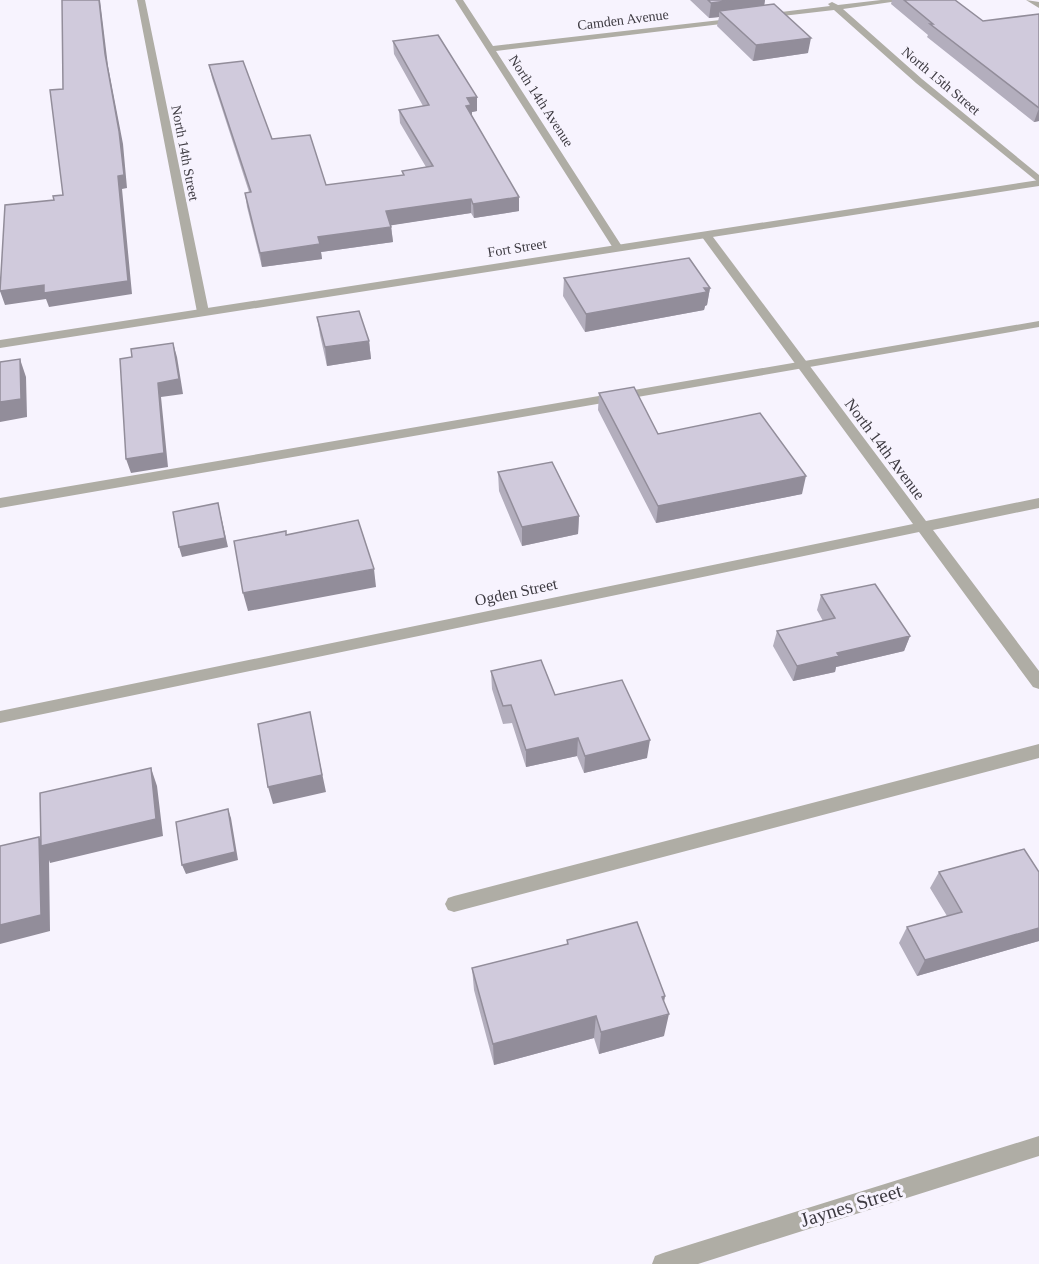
<svg xmlns="http://www.w3.org/2000/svg" width="1039" height="1264" font-family="Georgia,serif">
<style>
.lines{fill:none;stroke-linecap:round;stroke-linejoin:round}
.service{fill:#afada5;fill-rule:evenodd}
.minor{fill:#afada5;fill-rule:evenodd}
.tertiary{fill:#afada5;fill-rule:evenodd}
.wall{fill:#b3aebd}
.shaded-wall{fill:#928d9a}
.building{fill:#d0cadc;stroke:#928d9a;stroke-width:1.5}
.labels{text-anchor:middle;dominant-baseline:central;stroke-width:6;stroke-linejoin:round;paint-order:stroke}
.far-street-label{font-size:14px;fill:#3d3a41;stroke:#f7f3fe}
.street-label{font-size:16px;fill:#3d3a41;stroke:#f7f3fe}
.near-street-label{font-size:20px;fill:#3d3a41;stroke:#f7f3fe}
</style>
<rect width="100%" height="100%" fill="#f7f3fe"/>
<g class="lines">
<path class="service" d="M 1026,0 L 1039,2 L 1039,8 Z
M 1039,321 L 1039,327 L 0,508 L 0,498 Z
M 1039,744 L 1039,758 L 454,912 L 448,910 L 445,904 L 448,898 L 454,896 Z"/>
<path class="minor" d="M 137,0 L 145,0 L 209,312 L 203,315 L 197,312 Z
M 455,0 L 463,0 L 493,46 L 738,18 L 742,20 L 738,22 L 496,51 L 623,248 L 622,250 L 618,251 L 613,248 Z
M 881,0 L 905,0 L 843,9 L 922,79 L 1039,175 L 1039,183 L 916,83 L 834,10 L 765,18 L 761,16 L 765,14 L 830,6 L 828,4 L 832,2 L 838,5 Z
M 706,232 L 710,233 L 926,521 L 1039,498 L 1039,508 L 933,530 L 1039,671 L 1039,689 L 1033,687 L 919,532 L 0,723 L 0,711 L 913,524 L 702,237 L 701,235 Z
M 1039,1136 L 1039,1156 L 698,1264 L 652,1264 L 655,1256 L 663,1253 Z"/>
<path class="tertiary" d="M 1039,180 L 1039,186 L 0,348 L 0,340 Z"/>
</g>
<path class="wall" d="M 690,0 L 765,0 L 764,6 L 808,53 L 753,61 L 717,26 L 719,17 L 709,18 Z
M 892,0 L 955,0 L 983,21 L 1039,14 L 1039,121 L 1034,122 L 927,37 L 928,35 L 891,4 Z
M 393,41 L 477,97 L 477,111 L 472,112 L 472,116 L 519,211 L 474,218 L 471,213 L 391,225 L 393,242 L 321,252 L 322,259 L 262,267 L 247,207 L 245,193 L 249,192 L 212,78 L 209,65 L 272,139 L 326,185 L 403,175 L 402,171 L 426,167 L 400,123 L 399,110 L 423,106 L 394,54 Z
M 564,278 L 710,288 L 707,305 L 705,306 L 704,310 L 585,332 L 563,296 Z
M 317,317 L 369,341 L 371,359 L 327,366 L 320,335 Z
M 599,393 L 658,434 L 802,494 L 656,523 L 598,410 Z
M 498,472 L 579,516 L 578,534 L 522,546 L 499,491 Z
M 821,595 L 910,636 L 904,651 L 836,667 L 835,672 L 793,681 L 773,646 L 777,631 L 823,621 L 817,610 Z
M 491,671 L 555,695 L 647,758 L 584,773 L 577,756 L 526,767 L 512,723 L 503,724 L 492,689 Z
M 939,872 L 1039,872 L 1039,941 L 917,976 L 899,943 L 907,927 L 947,916 L 930,888 Z
M 567,940 L 665,996 L 664,1001 L 664,1036 L 599,1054 L 594,1038 L 494,1065 L 474,990 L 472,968 L 567,944 Z"/>
<path class="shaded-wall" d="M 99,0 L 100,0 L 108,66 L 123,144 L 127,188 L 122,189 L 132,294 L 49,307 L 46,299 L 5,305 L 0,291 L 118,176 Z
M 734,0 L 765,0 L 763,12 L 719,11 L 719,17 L 709,18 L 711,3 Z
M 811,38 L 808,53 L 753,61 L 756,45 Z
M 477,97 L 477,111 L 472,112 L 472,119 L 466,106 L 467,98 Z
M 1039,108 L 1039,121 L 1034,122 Z
M 519,197 L 519,211 L 474,218 L 473,204 Z
M 471,199 L 471,213 L 387,226 L 386,211 Z
M 391,227 L 393,242 L 321,252 L 322,259 L 262,267 L 260,253 L 318,237 Z
M 710,288 L 707,305 L 705,306 L 704,310 L 585,332 L 586,314 Z
M 369,341 L 371,359 L 327,366 L 325,347 Z
M 173,343 L 177,357 L 183,394 L 161,397 L 168,467 L 131,473 L 126,459 Z
M 20,359 L 26,377 L 27,417 L 0,422 L 0,402 Z
M 806,476 L 802,494 L 656,523 L 658,506 Z
M 218,503 L 228,547 L 182,557 L 179,547 Z
M 579,516 L 578,534 L 522,546 L 522,527 Z
M 374,569 L 376,587 L 248,611 L 243,593 Z
M 910,636 L 904,651 L 836,667 L 835,672 L 793,681 L 797,666 L 837,653 Z
M 313,730 L 326,792 L 273,804 L 268,787 Z
M 578,738 L 577,756 L 526,767 L 526,750 Z
M 650,740 L 647,758 L 584,773 L 585,756 Z
M 151,768 L 157,786 L 163,836 L 50,863 L 49,860 L 50,931 L 0,944 L 0,925 L 39,837 L 44,845 Z
M 228,809 L 231,818 L 238,860 L 186,874 L 182,865 Z
M 1039,928 L 1039,941 L 917,976 L 925,960 Z
M 665,996 L 661,1017 L 669,1014 L 664,1036 L 599,1054 L 601,1032 Z
M 596,1016 L 594,1038 L 494,1065 L 493,1044 Z"/>
<path class="building" d="M 62,0 L 99,0 L 105,54 L 119,131 L 124,175 L 118,176 L 128,281 L 44,293 L 44,285 L 0,291 L 5,205 L 54,200 L 53,196 L 63,195 L 50,90 L 63,89 Z
M 708,0 L 734,0 L 711,3 Z
M 904,0 L 955,0 L 983,21 L 1039,14 L 1039,108 L 930,24 L 933,24 Z
M 774,4 L 811,38 L 756,45 L 719,11 Z
M 438,35 L 477,97 L 467,98 L 471,105 L 466,106 L 519,197 L 473,204 L 471,199 L 386,211 L 391,227 L 318,237 L 320,244 L 260,253 L 245,193 L 251,192 L 209,65 L 243,61 L 272,139 L 310,135 L 326,185 L 404,175 L 402,171 L 433,166 L 399,110 L 429,105 L 393,41 Z
M 689,258 L 710,288 L 704,288 L 707,292 L 586,314 L 564,278 Z
M 359,311 L 369,341 L 325,347 L 317,317 Z
M 173,343 L 179,379 L 158,383 L 164,453 L 126,459 L 120,359 L 132,357 L 131,349 Z
M 20,359 L 21,399 L 0,402 L 0,362 Z
M 634,387 L 658,434 L 760,413 L 806,476 L 658,506 L 599,393 Z
M 552,462 L 579,516 L 522,527 L 498,472 Z
M 218,503 L 225,538 L 179,547 L 173,512 Z
M 358,520 L 374,569 L 243,593 L 234,541 L 286,531 L 286,535 Z
M 875,584 L 910,636 L 837,653 L 839,656 L 797,666 L 777,631 L 835,618 L 821,595 Z
M 541,660 L 555,695 L 622,680 L 650,740 L 585,756 L 578,738 L 526,750 L 511,705 L 503,706 L 491,671 Z
M 310,712 L 322,775 L 268,787 L 258,724 Z
M 151,768 L 156,819 L 41,846 L 40,793 Z
M 228,809 L 235,852 L 182,865 L 176,822 Z
M 39,837 L 41,915 L 0,925 L 0,846 Z
M 1024,849 L 1039,872 L 1039,928 L 925,960 L 907,927 L 962,912 L 939,872 Z
M 637,922 L 665,996 L 662,997 L 669,1014 L 601,1032 L 596,1016 L 493,1044 L 472,968 L 568,944 L 567,940 Z"/>
<g class="labels">
<g class="far-street-label">
<text transform="translate(623 20) rotate(-7)">Camden Avenue</text>
<text transform="translate(941 81) rotate(40)">North 15th Street</text>
<text transform="translate(541 101) rotate(57)">North 14th Avenue</text>
<text transform="translate(185 153) rotate(79)">North 14th Street</text>
<text transform="translate(517 248) rotate(-9)">Fort Street</text>
</g>
<g class="street-label">
<text transform="translate(885 449) rotate(53)">North 14th Avenue</text>
<text transform="translate(516 592) rotate(-12)">Ogden Street</text>
</g>
<g class="near-street-label">
<text transform="translate(851 1205) rotate(-17)">Jaynes Street</text>
</g>
</g>
</svg>
